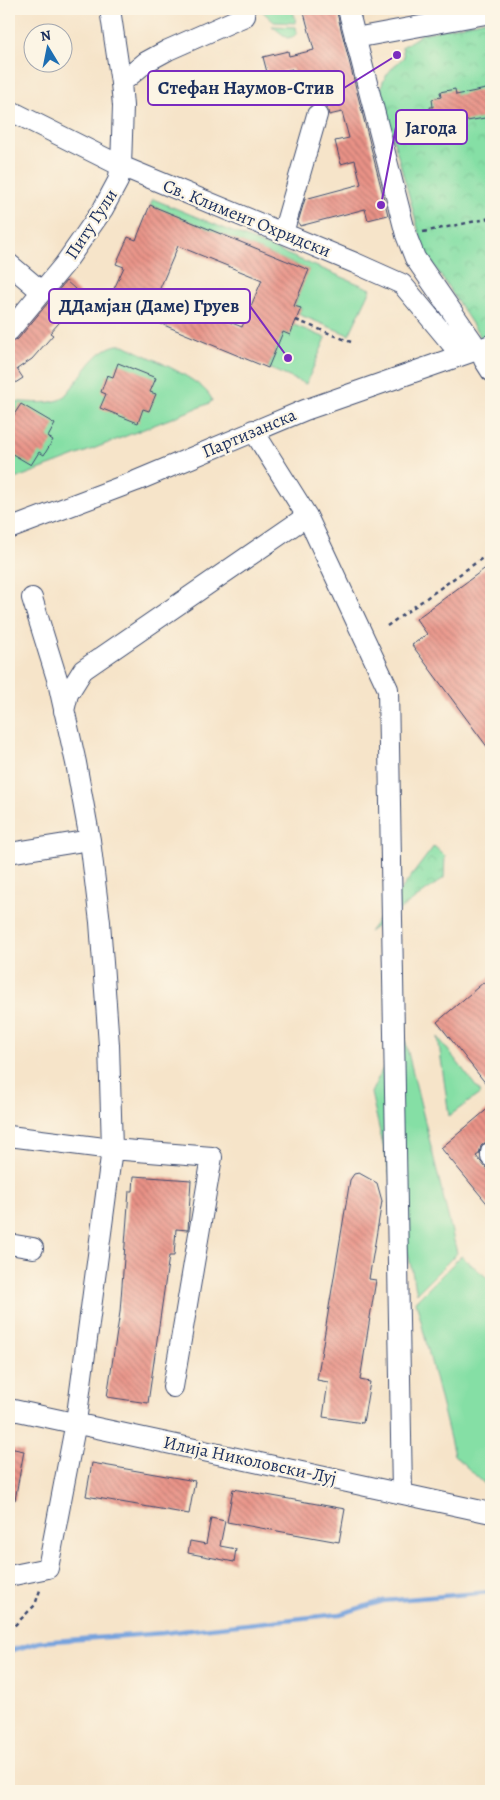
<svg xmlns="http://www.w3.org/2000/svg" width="500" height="1800" font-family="Alegreya,serif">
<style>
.green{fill:#85dfa5;stroke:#508782}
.park{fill:url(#park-crowns);stroke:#508782}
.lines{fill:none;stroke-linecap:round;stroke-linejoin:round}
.stream{stroke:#74a2dd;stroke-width:4.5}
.building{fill:url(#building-back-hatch);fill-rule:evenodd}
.minor-casing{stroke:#3c4a6e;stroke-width:22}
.path{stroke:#3c4a6e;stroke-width:2.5;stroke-dasharray:4 4;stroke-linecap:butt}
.minor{stroke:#fff;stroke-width:20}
.labels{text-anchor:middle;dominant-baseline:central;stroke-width:4.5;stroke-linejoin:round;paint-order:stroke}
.street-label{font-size:18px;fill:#1b2f5e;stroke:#fcf5e5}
.leader{fill:none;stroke:#7b2cbf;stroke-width:2}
.callout-dot{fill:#7b2cbf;stroke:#fcf5e5;stroke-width:2}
.callout{fill:#fcf5e5;stroke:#7b2cbf;stroke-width:2}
.callout-label{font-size:19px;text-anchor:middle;font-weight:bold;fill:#1b2f5e}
</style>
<defs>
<pattern id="park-crowns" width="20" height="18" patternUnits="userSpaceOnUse" patternTransform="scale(1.25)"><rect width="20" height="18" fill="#85dfa5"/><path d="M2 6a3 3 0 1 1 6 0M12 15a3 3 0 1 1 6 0" fill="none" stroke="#72c090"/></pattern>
<pattern id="building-back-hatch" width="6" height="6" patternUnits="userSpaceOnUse" patternTransform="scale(1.25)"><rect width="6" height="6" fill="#e99286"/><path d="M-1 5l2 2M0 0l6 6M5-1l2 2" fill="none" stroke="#bc7871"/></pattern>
</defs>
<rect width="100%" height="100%" fill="#fcf5e5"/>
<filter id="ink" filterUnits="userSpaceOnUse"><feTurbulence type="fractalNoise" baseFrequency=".02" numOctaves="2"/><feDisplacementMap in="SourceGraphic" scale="10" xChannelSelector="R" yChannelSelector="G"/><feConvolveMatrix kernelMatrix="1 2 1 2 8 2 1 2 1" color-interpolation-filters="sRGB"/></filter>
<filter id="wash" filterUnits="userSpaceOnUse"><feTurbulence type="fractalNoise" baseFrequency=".0096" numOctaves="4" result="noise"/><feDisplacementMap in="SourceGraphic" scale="20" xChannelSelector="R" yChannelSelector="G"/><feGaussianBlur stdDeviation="1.12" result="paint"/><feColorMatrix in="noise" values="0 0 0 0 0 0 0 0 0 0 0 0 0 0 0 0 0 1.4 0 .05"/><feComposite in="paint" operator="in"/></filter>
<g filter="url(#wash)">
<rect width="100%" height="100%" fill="#f6e4c9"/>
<path class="green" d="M 260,9 L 297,9 L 298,10 L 293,11 L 296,23 L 274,22 Z
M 272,26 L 296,27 L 297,33 L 293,37 L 287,38 Z
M 153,199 L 371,289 L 349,335 L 298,314 L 301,308 L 294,306 L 308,270 L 150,205 Z
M 294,325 L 326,338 L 306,384 L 268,368 L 283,332 Z
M 117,345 L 124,345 C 143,355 206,380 212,400 L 210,403 L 70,458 L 9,481 L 9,402 C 24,401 46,405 59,400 C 65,397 69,391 73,386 C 85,371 97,349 117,345 Z
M 402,1028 L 457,1253 L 417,1293 L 371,1093 Z
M 438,1037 L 481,1093 L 449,1116 Z
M 461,1256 L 491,1281 L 491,1352 L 490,1355 L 491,1490 L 454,1455 L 416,1301 Z"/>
<path class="park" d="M 491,19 L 491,336 L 482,339 L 424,250 L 381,95 C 380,78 392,68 404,57 L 402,47 L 422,34 Z
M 434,846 L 445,856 L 444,878 L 369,932 Z"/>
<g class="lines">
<path class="stream" d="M 9,1651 L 40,1642 L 164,1633 L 340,1614 L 383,1601 L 491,1592"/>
</g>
<g id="blocks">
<path class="building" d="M 303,9 L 336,9 L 388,215 L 368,220 L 365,209 L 300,226 L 298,222 L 305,199 L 361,184 L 355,160 L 341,164 L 335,141 L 349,138 L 342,112 L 329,115 L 318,74 L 295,80 L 292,69 L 268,76 L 263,57 L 288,51 L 289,56 L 314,50 Z
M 491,88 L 491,117 L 461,122 L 462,128 L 447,130 L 446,125 L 437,126 L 436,118 L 432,119 L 430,107 L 433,107 L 432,99 L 441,97 L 440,92 L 455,89 L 456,95 Z
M 150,205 L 309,270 L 294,306 L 301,308 L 290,335 L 283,332 L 268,368 L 108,302 L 124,267 L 116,264 L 128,237 L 136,240 ZM 178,246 L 262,280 L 242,327 L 158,293 Z
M 66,281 L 83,296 L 50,333 L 53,335 L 32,359 L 17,369 L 23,378 L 9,387 L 9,343 L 18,339 Z
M 118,363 L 156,378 L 150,392 L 156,394 L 149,411 L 143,409 L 138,423 L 100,408 L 106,394 L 101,392 L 107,375 L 113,377 Z
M 21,404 L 55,424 L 48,437 L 53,440 L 44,455 L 39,452 L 31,465 L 9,452 L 9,414 L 13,416 Z
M 491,564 L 491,752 L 412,645 L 427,634 L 416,619 Z
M 491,976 L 491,1090 L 437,1022 Z
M 491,1106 L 491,1140 L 486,1142 L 481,1146 L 479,1154 L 476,1156 L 491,1174 L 491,1208 L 441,1148 Z
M 359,1173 L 377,1183 L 382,1201 L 369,1279 L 376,1280 L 360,1380 L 370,1382 L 363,1423 L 323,1417 L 328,1382 L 317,1380 L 350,1180 L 354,1174 Z
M 134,1176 L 191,1180 L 188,1230 L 176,1229 L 174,1256 L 169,1256 L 148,1403 L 107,1397 L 120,1312 L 129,1191 L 133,1191 Z
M 9,1448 L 24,1451 L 15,1500 L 9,1500 Z
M 92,1463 L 195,1481 L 189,1514 L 86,1496 Z
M 233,1489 L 345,1509 L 339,1542 L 227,1522 Z
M 211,1518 L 225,1521 L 220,1546 L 236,1549 L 234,1562 L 188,1553 L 190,1541 L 206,1544 Z"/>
</g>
</g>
<g filter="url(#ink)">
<use href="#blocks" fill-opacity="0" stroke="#3c4a6e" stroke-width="1"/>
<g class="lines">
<defs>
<path id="minor" d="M 348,9 L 406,235 L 415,258 L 473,342
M 355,38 L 491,13
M 121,83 L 146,62 L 168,50 L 245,16
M 9,110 L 121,166 L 355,263 L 402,284 L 461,355
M 283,233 L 317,115
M 9,264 L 42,292
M 9,331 L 64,265 L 103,209 L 118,181 L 121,166 L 123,106 L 121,83 L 110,9
M 484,360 L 491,371
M 253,430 L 307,516 L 388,689 L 402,1493
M 9,529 L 136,481 L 305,410 L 491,345
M 64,711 L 68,694 L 83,670 L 307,516
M 9,853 L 90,840
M 9,1136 L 112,1149 L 212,1157 L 173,1387
M 491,1152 L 491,1157
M 9,1244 L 33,1248
M 9,1409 L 491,1513
M 9,1576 L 48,1568 L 76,1422 L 112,1149 L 109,1045 L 100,922 L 90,840 L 76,763 L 58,682 L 32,598"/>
</defs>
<use href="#minor" class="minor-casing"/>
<path class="path" d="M 395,122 L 422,116 L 425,124 L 434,132
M 423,232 L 491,218
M 296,320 L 351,342
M 387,626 L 491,552
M 9,1631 L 35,1605 L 41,1587"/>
<use href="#minor" class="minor"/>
</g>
</g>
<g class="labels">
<g class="street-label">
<text transform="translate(247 218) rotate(22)">Св. Климент Охридски</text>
<text transform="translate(91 224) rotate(-57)">Питу Гули</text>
<text transform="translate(249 433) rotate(-23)">Партизанска</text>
<text transform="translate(250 1460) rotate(12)">Илија Николовски-Луј</text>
</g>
</g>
<path class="leader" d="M397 55L344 88M381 205L396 127M288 358L250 306"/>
<g class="callout-dot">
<circle cx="397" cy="55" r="5"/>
<circle cx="381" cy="205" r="5"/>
<circle cx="288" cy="358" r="5"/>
</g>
<g class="callout">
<rect x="148" y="71" width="196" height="34" rx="5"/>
<rect x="396" y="110" width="71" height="34" rx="5"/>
<rect x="49" y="289" width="201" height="34" rx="5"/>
</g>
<g class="callout-label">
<text x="246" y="94">Стефан Наумов-Стив</text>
<text x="431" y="134">Јагода</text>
<text x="149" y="312">ДДамјан (Даме) Груев</text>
</g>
<rect width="500" height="1800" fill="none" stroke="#fcf5e5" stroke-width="30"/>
<g transform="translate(48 48) rotate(350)"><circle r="24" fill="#fcf5e5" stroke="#a2a6af"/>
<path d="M0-4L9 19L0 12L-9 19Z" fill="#1f6fb2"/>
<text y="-8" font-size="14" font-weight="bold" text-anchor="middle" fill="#1b2f5e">N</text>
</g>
</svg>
